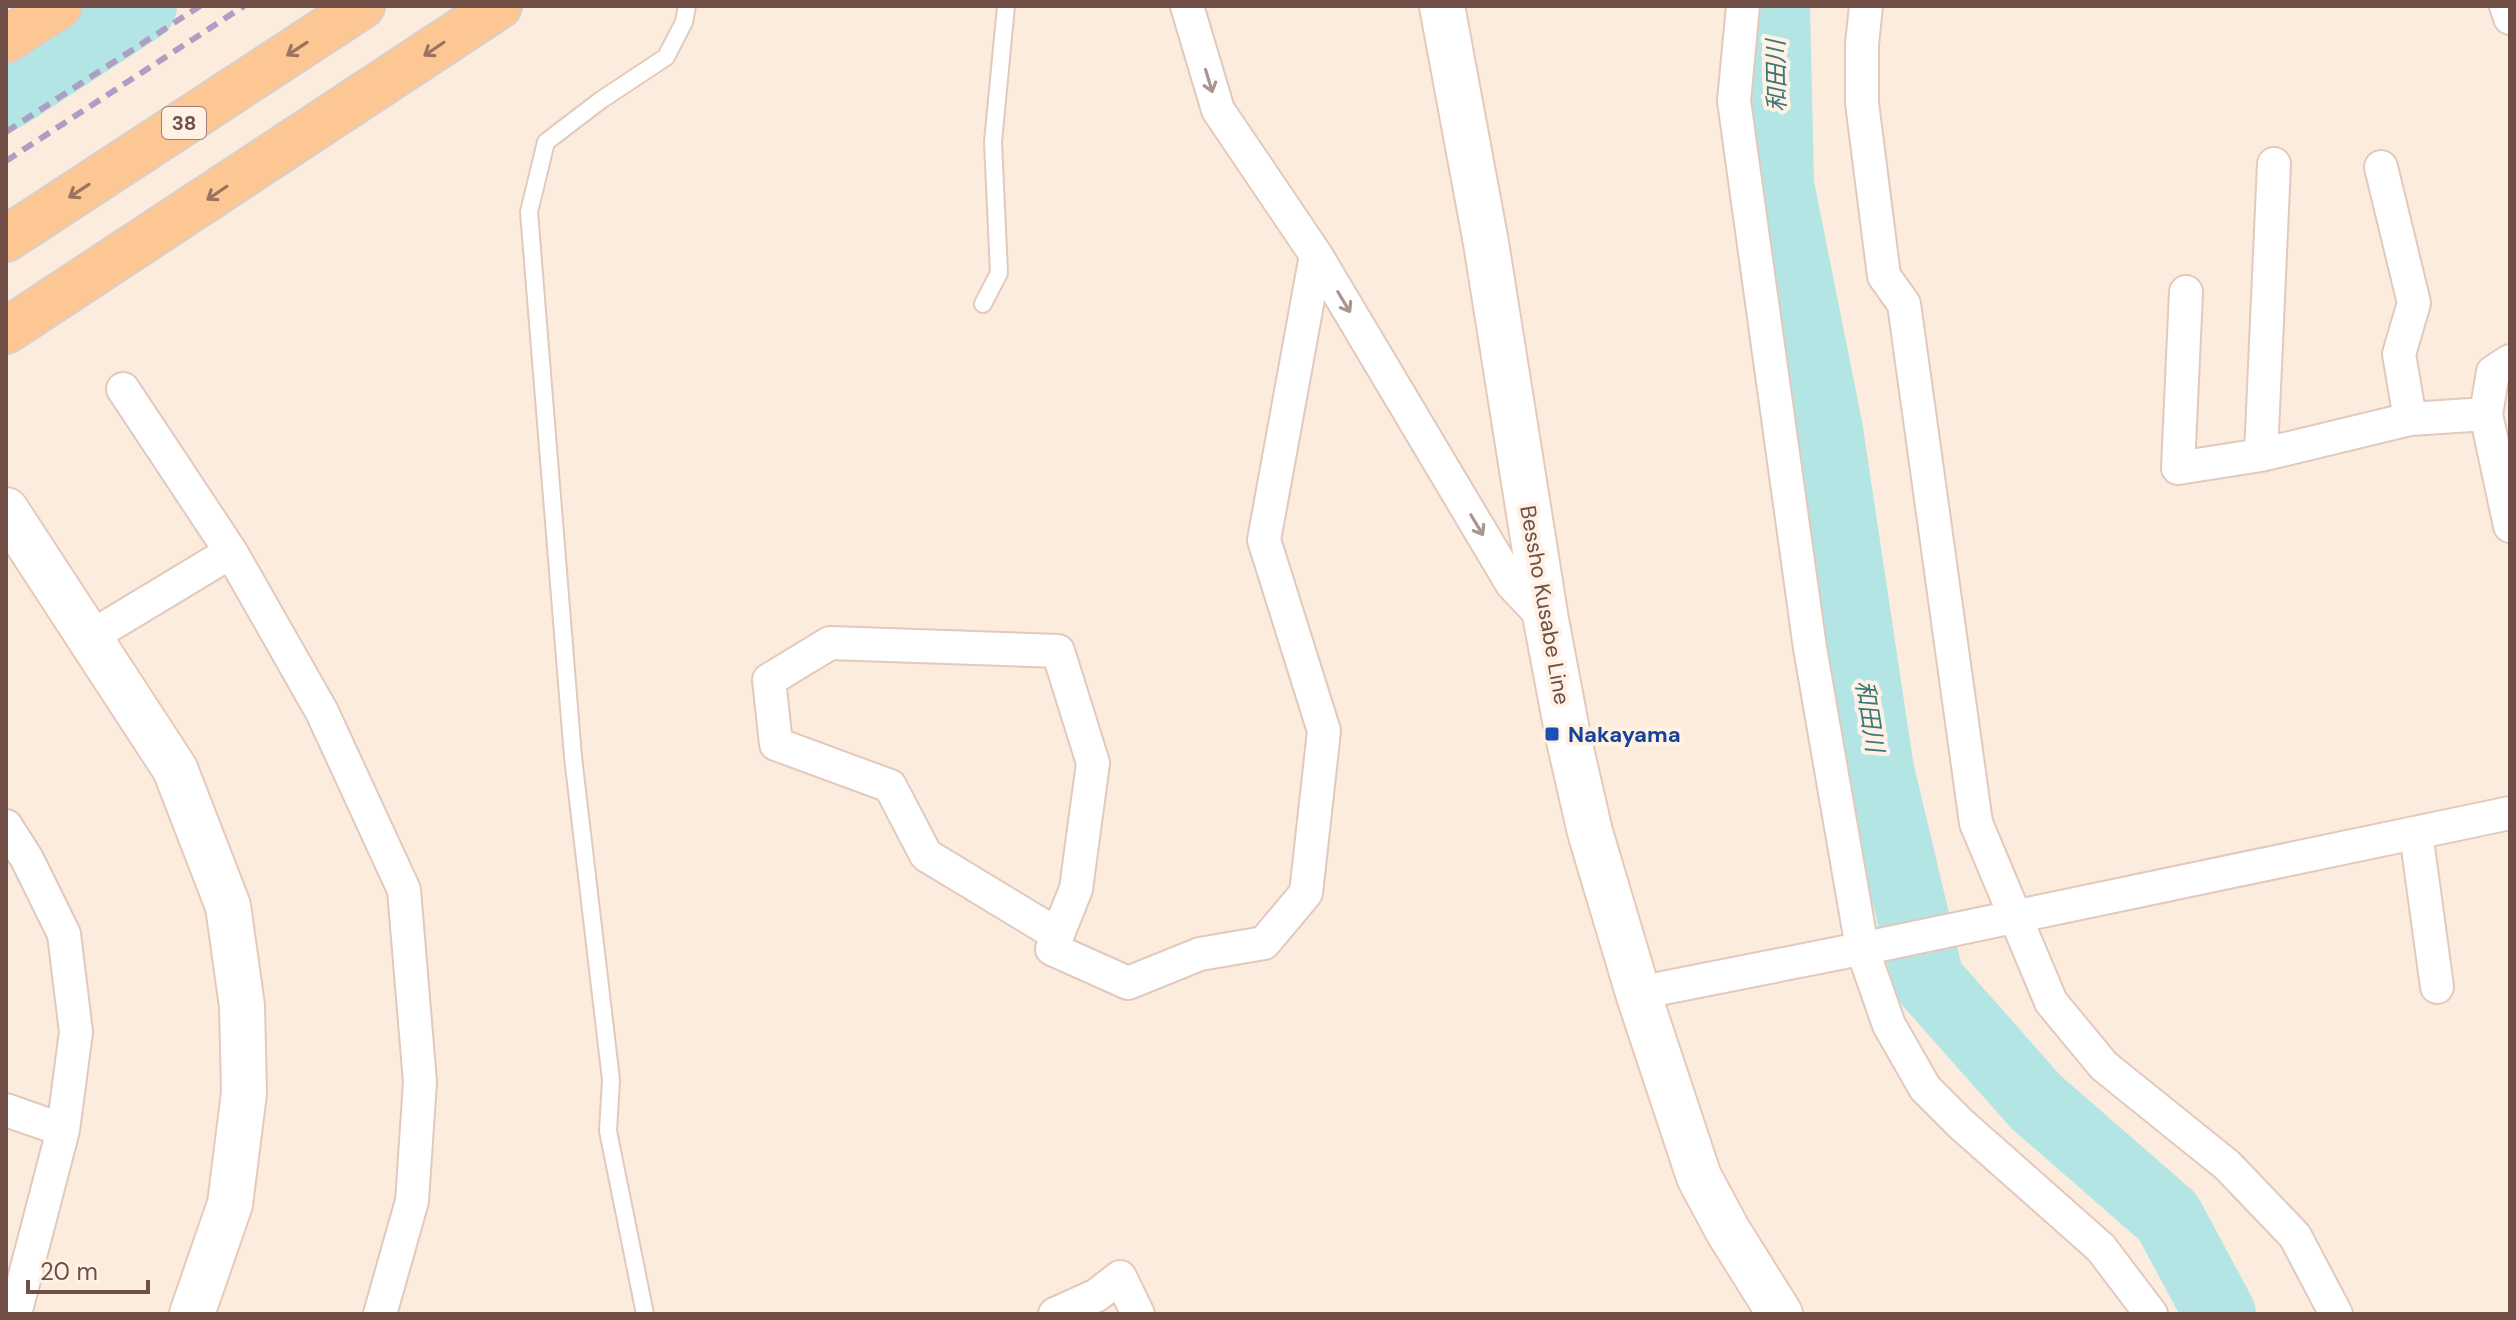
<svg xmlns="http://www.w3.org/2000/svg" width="2516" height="1320" font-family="'DM Sans','Noto Sans JP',sans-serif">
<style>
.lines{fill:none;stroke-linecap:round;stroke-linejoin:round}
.river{stroke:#b3e5e5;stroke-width:72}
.lane-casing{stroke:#e2c9bd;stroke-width:20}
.street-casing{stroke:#e2c9bd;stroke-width:36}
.secondary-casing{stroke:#e7c9ba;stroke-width:48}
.primary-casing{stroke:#d8cecb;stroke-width:48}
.lane{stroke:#fff;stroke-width:16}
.street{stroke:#fff;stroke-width:32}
.secondary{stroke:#fff;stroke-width:44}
.primary{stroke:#fdc794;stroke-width:44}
.rail{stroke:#ad9ec4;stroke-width:6;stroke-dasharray:12 8;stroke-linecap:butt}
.oneway{stroke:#9c735d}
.oneway2{stroke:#aa9590}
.transit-dot{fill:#1a4fb4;stroke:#fff1e4;stroke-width:3}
.labels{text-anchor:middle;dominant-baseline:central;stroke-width:8;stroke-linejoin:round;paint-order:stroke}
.shield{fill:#fff1e4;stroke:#9c8075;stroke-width:2}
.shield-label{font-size:20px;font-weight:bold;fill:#724f46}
.street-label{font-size:22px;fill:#724f46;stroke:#fff1e4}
.transit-label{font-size:22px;font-weight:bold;fill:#164399;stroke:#fff1e4;text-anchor:start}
.water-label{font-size:24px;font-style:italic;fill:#3a7778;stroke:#fff1e4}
</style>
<rect width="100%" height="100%" fill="#fcecde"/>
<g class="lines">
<path class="river" d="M 1774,6 L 1778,185 L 1827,430 L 1878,770 L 1928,980 L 2036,1102 L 2168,1217 L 2220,1314
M 6,94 L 141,6"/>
<defs>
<path id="lane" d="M 983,304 L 999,273 L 993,142 L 1006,6
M 645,1314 L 608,1131 L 611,1080 L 573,757 L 529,212 L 546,142 L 601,100 L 666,57 L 684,22 L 687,6"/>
<path id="street" d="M 1187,6 L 1218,110 L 1316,255 L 1512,584 L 1546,620
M 1743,6 L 1734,101 L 1810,648 L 1862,948 L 1889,1025 L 1925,1088 L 1961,1124 L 2101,1248 L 2151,1314
M 1866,6 L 1862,44 L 1862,103 L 1884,276 L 1904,304 L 1976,823 L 2051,1002 L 2104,1066 L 2227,1165 L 2295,1236 L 2336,1314
M 2506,6 L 2510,18
M 2381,167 L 2414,303 L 2399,354 L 2410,419
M 2186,292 L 2178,468 L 2261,455 L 2410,419 L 2486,414
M 2510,361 L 2493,372 L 2486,414 L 2510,526
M 123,389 L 231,552 L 322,712 L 404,890 L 420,1082 L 412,1201 L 380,1314
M 2261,455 L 2274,164
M 90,637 L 231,552
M 6,826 L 27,859 L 64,934 L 76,1032 L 63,1130 L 15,1314
M 2416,833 L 2437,987
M 1058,935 L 926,855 L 890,786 L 776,744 L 769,680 L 830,643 L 1058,651 L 1093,763 L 1076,889 L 1052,949 L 1128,983 L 1200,954 L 1264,943 L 1306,893 L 1324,731 L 1264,540 L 1316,255
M 1638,993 L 1880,945 L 2510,813
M 6,1110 L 63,1130
M 1055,1314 L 1097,1295 L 1120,1277 L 1138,1314"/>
<path id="secondary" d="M 1442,6 L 1486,243 L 1546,620 L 1568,736 L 1590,832 L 1638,993 L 1699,1177 L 1728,1231 L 1780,1314
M 6,510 L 175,769 L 228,906 L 242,1006 L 244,1093 L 230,1204 L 192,1314"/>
<path id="primary" d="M 6,40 L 59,6
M 6,239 L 362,6
M 6,331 L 499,6"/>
</defs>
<use href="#lane" class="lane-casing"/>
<use href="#street" class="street-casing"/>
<use href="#secondary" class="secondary-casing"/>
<use href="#primary" class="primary-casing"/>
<use href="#lane" class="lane"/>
<use href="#street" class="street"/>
<use href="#secondary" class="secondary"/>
<use href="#primary" class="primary"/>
<path class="rail" d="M 6,132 L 200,6
M 6,161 L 244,6"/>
</g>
<defs><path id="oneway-shaft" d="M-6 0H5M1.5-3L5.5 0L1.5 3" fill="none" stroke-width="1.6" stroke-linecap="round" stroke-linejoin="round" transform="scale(2)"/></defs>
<g class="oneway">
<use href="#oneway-shaft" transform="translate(297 49) rotate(147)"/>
<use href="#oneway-shaft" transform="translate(434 49) rotate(146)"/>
<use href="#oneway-shaft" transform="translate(79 191) rotate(147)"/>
<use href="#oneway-shaft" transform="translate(217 193) rotate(146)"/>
</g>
<g class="oneway2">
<use href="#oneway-shaft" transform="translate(1209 81) rotate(73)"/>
<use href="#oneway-shaft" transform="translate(1344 302) rotate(59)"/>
<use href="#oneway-shaft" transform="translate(1477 525) rotate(59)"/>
</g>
<rect class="transit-dot" x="1544" y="726" width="16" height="16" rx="4"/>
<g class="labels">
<rect class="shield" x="162" y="107" width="44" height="32" rx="6"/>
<g class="shield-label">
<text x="184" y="123">38</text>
</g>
<g class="street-label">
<text transform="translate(1545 605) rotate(80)">Bessho Kusabe Line</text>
</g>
<g class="transit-label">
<text x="1568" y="734">Nakayama</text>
</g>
<g class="water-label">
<text transform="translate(1776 76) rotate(-91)">和田川</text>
<text transform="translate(1870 716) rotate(81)">和田川</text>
</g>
</g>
<rect width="2516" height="1320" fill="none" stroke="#724f46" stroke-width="16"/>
<path d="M28 1280v12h120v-12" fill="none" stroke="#724f46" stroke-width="4"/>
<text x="40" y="1280" font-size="24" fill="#724f46" stroke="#fff1e4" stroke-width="6" paint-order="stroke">20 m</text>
</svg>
